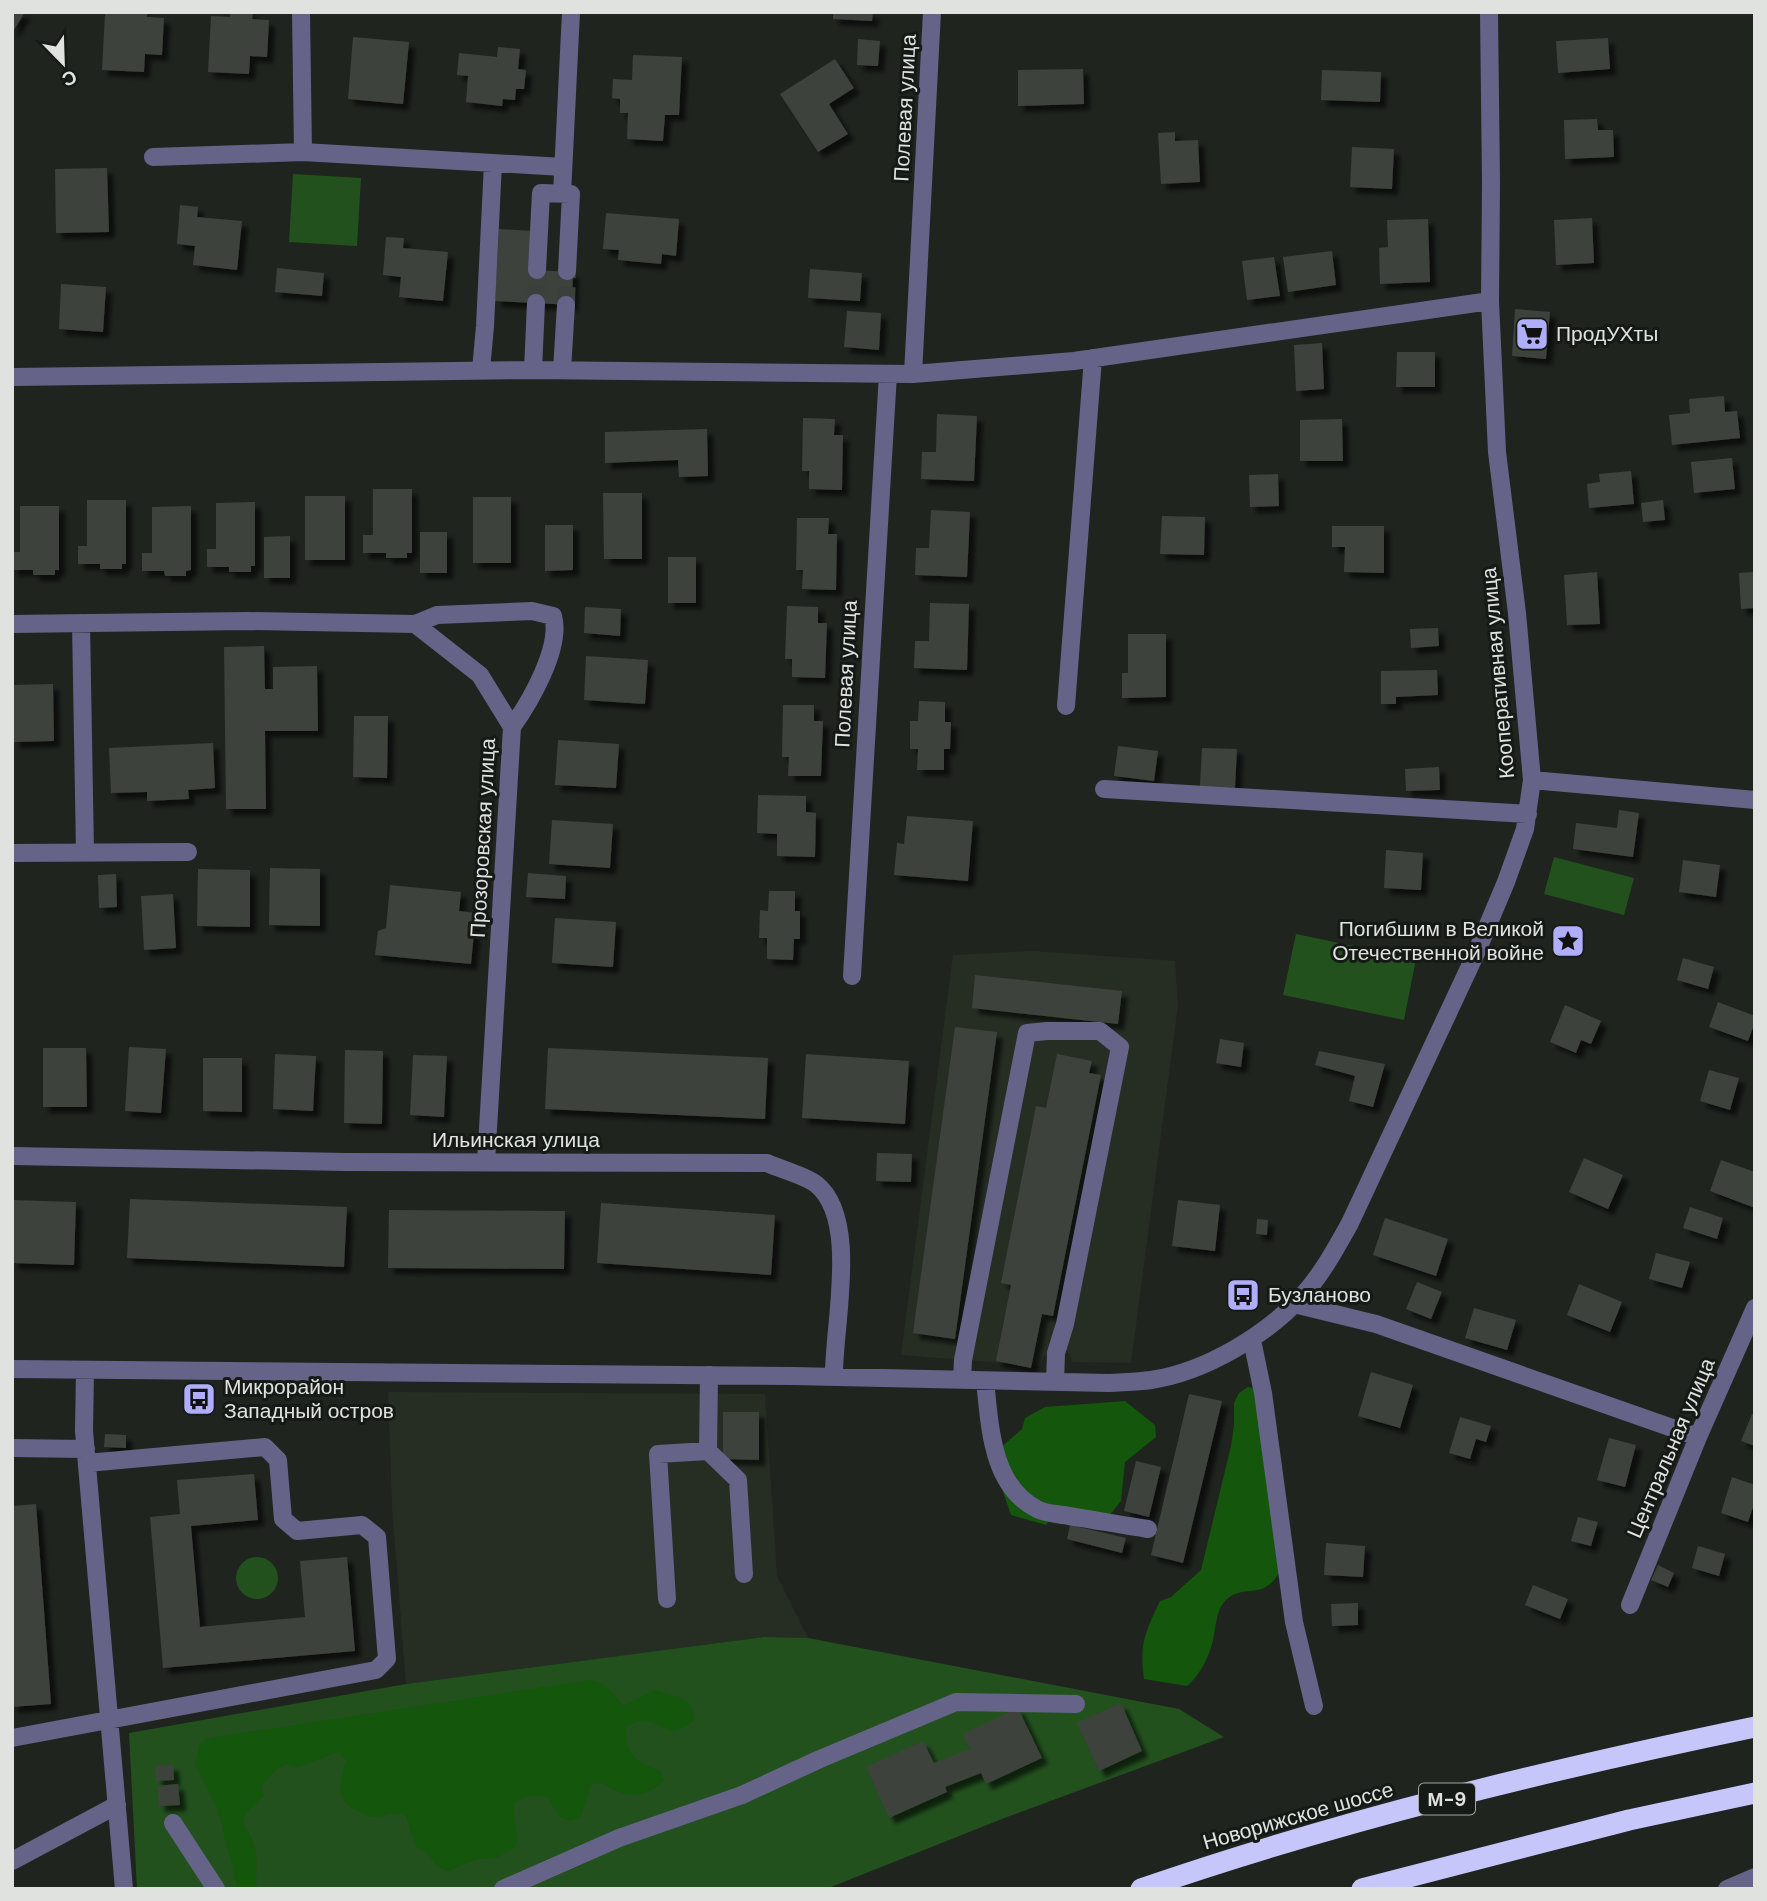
<svg xmlns="http://www.w3.org/2000/svg" width="1767" height="1901" font-family="'DM Sans',sans-serif">
<style>
.built{fill:#262e24}
.green{fill:#22511e}
.forest{fill:#13560c}
.building{fill:#3d423c;filter:url(#shadow)}
.lines{fill:none;stroke-linecap:round;stroke-linejoin:round}
.minor-tunnel{stroke:#3c403c;stroke-width:18;stroke-dasharray:18 9;stroke-linecap:butt}
.minor{stroke:#656488;stroke-width:18}
.highway{stroke:#c7c6fb;stroke-width:21}
.labels{text-anchor:middle;dominant-baseline:central;stroke-width:6;stroke-linejoin:round;paint-order:stroke}
.shield{fill:#161a16;stroke:#a3a6a2;stroke-width:2}
.shield-label{font-size:19px;font-weight:bold;fill:#dfe2de}
.street-label{font-size:21px;fill:#dfe2de;stroke:#161a16}
.poi-label{font-size:21px;fill:#dfe2de;stroke:#161a16;text-anchor:start}
</style>
<defs>
<filter id="shadow"><feDropShadow dx="6" dy="6" stdDeviation="2" flood-color="#0009"/></filter>
</defs>
<rect width="100%" height="100%" fill="#1f241f"/>
<path class="built" d="M 1033,951 L 1175,961 L 1178,1005 L 1131,1363 L 1073,1362 L 1067,1350 L 1044,1356 L 1040,1366 L 901,1355 L 953,955 Z
M 388,1392 L 765,1394 L 777,1576 L 808,1638 L 764,1637 L 406,1684 L 392,1506 Z"/>
<path class="green" d="M 293,174 L 361,178 L 357,246 L 289,242 Z
M 1554,857 L 1634,878 L 1624,915 L 1544,894 Z
M 1296,934 L 1416,959 L 1404,1020 L 1283,995 Z
M236 1578a21 21 0 1 1 42 0a21 21 0 1 1-42 0Z
M 764,1637 L 808,1638 L 1179,1709 L 1224,1737 L 1007,1817 L 826,1889 L 137,1889 L 129,1733 L 406,1684 Z"/>
<path class="forest" d="M 1248,1387 L 1258,1389 L 1280,1571 C 1263,1603 1243,1582 1225,1601 C 1215,1612 1216,1630 1212,1644 C 1208,1659 1199,1676 1187,1686 L 1144,1679 C 1139,1645 1145,1632 1160,1601 L 1171,1597 L 1201,1570 L 1231,1446 L 1234,1425 L 1234,1403 L 1239,1393 Z
M 1125,1401 L 1155,1425 L 1156,1437 L 1125,1462 L 1121,1501 L 1109,1516 L 1052,1517 L 1046,1525 L 1011,1515 L 999,1480 L 999,1449 L 1022,1429 L 1025,1418 L 1045,1407 Z
M 590,1680 C 607,1683 613,1693 623,1706 L 655,1690 C 675,1697 694,1696 694,1721 L 675,1732 C 657,1725 642,1714 626,1728 C 625,1757 637,1761 660,1771 L 664,1781 C 639,1801 627,1798 602,1783 L 591,1785 L 581,1817 L 570,1821 L 560,1817 L 547,1797 C 534,1794 526,1796 514,1803 C 512,1818 519,1831 516,1846 L 497,1858 L 477,1859 L 448,1871 C 431,1866 432,1853 416,1847 L 406,1816 C 390,1809 389,1817 374,1817 C 367,1817 360,1812 354,1809 C 332,1795 341,1782 346,1760 L 339,1752 L 297,1767 L 286,1764 L 277,1769 L 261,1786 L 264,1796 C 227,1828 251,1820 256,1854 C 258,1866 255,1877 257,1889 L 238,1889 L 218,1810 L 195,1764 L 200,1744 L 209,1738 Z"/>
<path class="building" d="M 12,12 L 25,12 L 12,33 Z
M 125,12 L 147,12 L 147,17 L 164,18 L 162,55 L 145,54 L 144,72 L 102,70 L 105,14 L 125,14 Z
M 230,12 L 253,12 L 252,19 L 269,20 L 267,57 L 250,56 L 249,74 L 208,72 L 211,16 L 230,17 Z
M 833,12 L 873,12 L 872,21 L 833,19 Z
M 353,37 L 409,42 L 403,104 L 348,99 Z
M 1608,38 L 1610,69 L 1558,73 L 1556,41 Z
M 858,39 L 880,41 L 878,66 L 857,65 Z
M 498,47 L 520,49 L 518,69 L 526,70 L 524,89 L 516,89 L 515,100 L 503,99 L 502,106 L 466,102 L 468,76 L 457,75 L 459,53 L 497,57 Z
M 633,55 L 682,57 L 679,115 L 665,115 L 663,141 L 627,139 L 628,113 L 620,113 L 620,99 L 612,98 L 613,79 L 632,80 Z
M 835,59 L 854,88 L 829,104 L 848,134 L 818,152 L 780,94 Z
M 1083,69 L 1084,104 L 1018,106 L 1018,70 Z
M 1322,70 L 1381,72 L 1380,102 L 1321,100 Z
M 1597,119 L 1598,130 L 1613,130 L 1614,157 L 1565,159 L 1564,120 Z
M 1175,132 L 1175,141 L 1198,140 L 1200,182 L 1161,184 L 1158,133 Z
M 1352,147 L 1394,149 L 1392,189 L 1350,187 Z
M 107,168 L 109,232 L 56,233 L 55,169 Z
M 180,205 L 198,207 L 197,217 L 242,221 L 237,270 L 193,265 L 195,246 L 177,244 Z
M 606,213 L 679,219 L 676,256 L 662,254 L 661,264 L 618,260 L 619,250 L 603,249 Z
M 1592,218 L 1594,263 L 1556,265 L 1554,220 Z
M 1428,219 L 1430,282 L 1380,284 L 1379,248 L 1388,247 L 1387,220 Z
M 499,229 L 534,231 L 532,270 L 573,272 L 572,305 L 495,301 Z
M 386,237 L 404,238 L 403,248 L 448,252 L 443,301 L 399,297 L 401,277 L 383,275 Z
M 1332,251 L 1336,285 L 1288,292 L 1283,257 Z
M 1274,257 L 1280,296 L 1247,300 L 1242,261 Z
M 277,268 L 324,273 L 322,296 L 275,292 Z
M 810,269 L 862,273 L 860,301 L 808,298 Z
M 61,284 L 106,287 L 103,332 L 59,329 Z
M 1515,309 L 1550,312 L 1546,359 L 1512,356 Z
M 847,311 L 881,313 L 879,350 L 844,347 Z
M 1322,343 L 1324,389 L 1296,391 L 1294,345 Z
M 1397,352 L 1435,352 L 1435,387 L 1396,387 Z
M 1724,396 L 1725,412 L 1737,411 L 1740,438 L 1672,445 L 1669,415 L 1690,413 L 1689,399 Z
M 937,414 L 977,416 L 974,481 L 921,479 L 922,452 L 936,452 Z
M 803,418 L 835,419 L 834,435 L 843,435 L 842,490 L 809,489 L 809,471 L 802,471 Z
M 1342,419 L 1343,461 L 1300,461 L 1300,420 Z
M 707,429 L 708,476 L 679,477 L 678,460 L 605,463 L 605,432 Z
M 1732,458 L 1735,489 L 1694,493 L 1691,462 Z
M 1631,471 L 1634,504 L 1589,508 L 1587,484 L 1600,482 L 1599,474 Z
M 1278,474 L 1279,506 L 1250,507 L 1249,475 Z
M 373,489 L 412,489 L 412,553 L 407,553 L 407,558 L 386,558 L 386,553 L 363,553 L 363,535 L 373,535 Z
M 603,493 L 642,493 L 642,559 L 604,559 Z
M 305,496 L 345,496 L 345,560 L 305,560 Z
M 473,497 L 511,497 L 511,563 L 473,563 Z
M 87,500 L 126,500 L 126,564 L 122,564 L 122,569 L 100,569 L 100,564 L 78,564 L 78,546 L 87,546 Z
M 1663,500 L 1665,520 L 1643,522 L 1641,503 Z
M 255,502 L 255,566 L 251,566 L 251,572 L 229,572 L 229,567 L 207,567 L 207,549 L 216,549 L 216,503 Z
M 20,506 L 59,506 L 59,570 L 55,570 L 55,575 L 33,575 L 33,570 L 12,570 L 12,552 L 20,552 Z
M 191,506 L 191,570 L 186,571 L 186,576 L 165,576 L 164,571 L 142,571 L 142,553 L 152,553 L 152,507 Z
M 931,510 L 970,512 L 967,577 L 915,575 L 916,548 L 929,548 Z
M 1162,516 L 1205,517 L 1204,555 L 1160,554 Z
M 797,518 L 829,518 L 828,534 L 837,534 L 836,590 L 802,589 L 803,570 L 796,570 Z
M 545,525 L 573,525 L 573,570 L 545,571 Z
M 1332,526 L 1384,526 L 1384,573 L 1344,572 L 1345,547 L 1332,547 Z
M 420,532 L 447,532 L 447,573 L 420,573 Z
M 290,536 L 290,578 L 264,578 L 264,537 Z
M 668,557 L 696,557 L 696,603 L 668,603 Z
M 1597,572 L 1600,624 L 1567,625 L 1564,575 Z
M 1755,572 L 1755,608 L 1741,609 L 1739,573 Z
M 930,603 L 969,604 L 967,670 L 914,668 L 915,641 L 929,641 Z
M 787,606 L 818,607 L 818,623 L 827,623 L 825,678 L 792,677 L 792,659 L 785,659 Z
M 585,607 L 621,609 L 620,636 L 584,633 Z
M 1438,628 L 1439,646 L 1411,648 L 1410,629 Z
M 1128,634 L 1166,634 L 1166,697 L 1122,698 L 1122,673 L 1128,673 Z
M 264,646 L 265,689 L 273,689 L 273,667 L 317,666 L 318,731 L 265,731 L 266,809 L 226,809 L 224,647 Z
M 586,656 L 648,660 L 645,704 L 584,700 Z
M 1437,670 L 1438,695 L 1396,697 L 1396,704 L 1381,704 L 1381,671 Z
M 53,684 L 54,741 L 14,742 L 13,685 Z
M 919,701 L 945,702 L 945,722 L 951,722 L 950,749 L 944,749 L 944,770 L 917,770 L 918,749 L 910,749 L 910,721 L 918,721 Z
M 783,705 L 814,705 L 814,721 L 823,721 L 821,776 L 788,776 L 789,757 L 782,757 Z
M 354,716 L 388,716 L 387,778 L 353,777 Z
M 558,740 L 619,744 L 616,788 L 555,785 Z
M 213,743 L 215,788 L 188,790 L 189,799 L 147,801 L 147,792 L 111,793 L 109,748 Z
M 1118,746 L 1158,751 L 1154,781 L 1114,776 Z
M 1202,748 L 1237,749 L 1235,788 L 1200,786 Z
M 1439,767 L 1440,790 L 1406,791 L 1405,769 Z
M 758,795 L 806,796 L 806,812 L 816,813 L 815,857 L 777,856 L 777,834 L 757,833 Z
M 1619,810 L 1639,813 L 1633,857 L 1573,849 L 1576,823 L 1617,828 Z
M 907,816 L 973,821 L 968,881 L 894,875 L 897,843 L 904,844 Z
M 552,820 L 613,824 L 610,868 L 549,864 Z
M 1386,850 L 1423,853 L 1421,890 L 1384,888 Z
M 1683,860 L 1720,865 L 1716,897 L 1679,892 Z
M 270,868 L 320,869 L 320,926 L 269,925 Z
M 198,869 L 250,870 L 250,927 L 197,926 Z
M 528,873 L 566,876 L 565,899 L 526,897 Z
M 116,874 L 117,907 L 99,908 L 98,875 Z
M 390,885 L 461,892 L 459,911 L 476,913 L 471,964 L 375,955 L 378,931 L 386,928 Z
M 769,891 L 795,891 L 795,911 L 800,911 L 800,939 L 794,939 L 793,960 L 767,959 L 767,938 L 759,938 L 760,910 L 768,911 Z
M 173,894 L 176,948 L 144,950 L 141,896 Z
M 555,918 L 616,922 L 613,967 L 552,963 Z
M 1683,958 L 1714,967 L 1708,989 L 1677,980 Z
M 975,975 L 1122,991 L 1118,1024 L 972,1008 Z
M 1718,1002 L 1755,1016 L 1755,1022 L 1748,1041 L 1709,1027 Z
M 1565,1005 L 1601,1021 L 1591,1044 L 1581,1040 L 1576,1053 L 1550,1042 Z
M 955,1027 L 997,1032 L 955,1339 L 913,1333 Z
M 1220,1039 L 1244,1043 L 1241,1067 L 1216,1063 Z
M 129,1047 L 166,1049 L 161,1113 L 125,1111 Z
M 43,1048 L 86,1048 L 87,1107 L 43,1107 Z
M 548,1048 L 768,1058 L 765,1119 L 545,1109 Z
M 345,1050 L 383,1051 L 382,1124 L 344,1123 Z
M 1319,1051 L 1385,1064 L 1373,1107 L 1349,1101 L 1355,1076 L 1315,1065 Z
M 275,1054 L 316,1056 L 313,1111 L 273,1109 Z
M 806,1054 L 909,1061 L 905,1124 L 802,1118 Z
M 1057,1054 L 1092,1061 L 1089,1073 L 1101,1075 L 1053,1316 L 1042,1314 L 1031,1368 L 996,1361 L 1011,1285 L 1001,1283 L 1036,1106 L 1046,1108 Z
M 413,1055 L 447,1056 L 444,1117 L 410,1115 Z
M 203,1058 L 242,1058 L 242,1112 L 203,1111 Z
M 1709,1070 L 1739,1078 L 1730,1110 L 1700,1101 Z
M 877,1153 L 912,1154 L 911,1182 L 876,1181 Z
M 1584,1158 L 1623,1175 L 1608,1209 L 1569,1192 Z
M 1721,1160 L 1755,1172 L 1755,1208 L 1710,1191 Z
M 130,1199 L 347,1207 L 344,1267 L 127,1258 Z
M 12,1200 L 76,1202 L 74,1265 L 12,1263 Z
M 1178,1200 L 1220,1205 L 1215,1251 L 1172,1246 Z
M 601,1203 L 775,1215 L 771,1275 L 597,1263 Z
M 1690,1207 L 1723,1218 L 1717,1239 L 1683,1228 Z
M 389,1210 L 565,1211 L 564,1269 L 388,1268 Z
M 1385,1218 L 1448,1239 L 1436,1276 L 1373,1255 Z
M 1257,1219 L 1268,1220 L 1267,1235 L 1256,1234 Z
M 1656,1253 L 1690,1262 L 1682,1288 L 1649,1279 Z
M 1417,1282 L 1442,1292 L 1431,1319 L 1406,1309 Z
M 1579,1284 L 1622,1302 L 1610,1332 L 1567,1315 Z
M 1474,1308 L 1516,1320 L 1507,1350 L 1465,1338 Z
M 1371,1372 L 1413,1385 L 1400,1428 L 1358,1416 Z
M 1189,1394 L 1222,1401 L 1183,1563 L 1151,1555 Z
M 723,1412 L 759,1412 L 759,1460 L 723,1459 Z
M 1752,1414 L 1755,1415 L 1755,1446 L 1741,1441 Z
M 1460,1417 L 1491,1426 L 1486,1442 L 1476,1439 L 1470,1459 L 1449,1453 Z
M 105,1434 L 126,1435 L 126,1448 L 104,1447 Z
M 1609,1438 L 1636,1445 L 1625,1487 L 1597,1480 Z
M 1136,1461 L 1161,1467 L 1149,1517 L 1124,1511 Z
M 254,1474 L 258,1520 L 191,1526 L 200,1627 L 305,1617 L 300,1561 L 347,1557 L 355,1651 L 163,1668 L 150,1517 L 180,1514 L 177,1480 Z
M 1732,1477 L 1755,1485 L 1755,1501 L 1748,1522 L 1721,1513 Z
M 36,1504 L 51,1704 L 12,1707 L 12,1506 Z
M 1578,1517 L 1598,1522 L 1591,1546 L 1571,1541 Z
M 1070,1525 L 1126,1538 L 1122,1553 L 1067,1539 Z
M 1326,1543 L 1365,1546 L 1363,1577 L 1324,1575 Z
M 1698,1546 L 1725,1554 L 1719,1576 L 1692,1568 Z
M 1658,1565 L 1674,1573 L 1668,1587 L 1651,1580 Z
M 1533,1585 L 1568,1599 L 1560,1619 L 1525,1605 Z
M 1358,1603 L 1358,1625 L 1332,1626 L 1331,1604 Z
M 1121,1703 L 1142,1751 L 1099,1771 L 1077,1723 Z
M 1018,1708 L 1042,1758 L 986,1784 L 981,1773 L 945,1787 L 947,1792 L 889,1818 L 866,1767 L 923,1741 L 934,1763 L 970,1749 L 963,1734 Z
M 173,1765 L 174,1780 L 156,1781 L 155,1766 Z
M 178,1784 L 180,1805 L 159,1806 L 158,1786 Z"/>
<g class="lines">
<path class="minor-tunnel" d="M 536,303 L 537,270
M 566,305 L 567,271"/>
<path class="minor" d="M 301,12 L 303,152
M 153,157 L 303,152 L 563,167
M 562,194 L 571,12
M 537,270 L 541,193 L 571,194 L 567,271
M 481,370 L 485,326 L 493,163
M 533,370 L 536,303
M 562,370 L 566,305
M 913,374 L 932,12
M 12,377 L 533,370 L 913,374 L 1074,361 L 1490,301
M 81,623 L 85,852
M 12,624 L 248,621 L 415,624 L 480,675 L 512,727 L 486,1162
M 415,624 L 437,615 L 532,611 L 553,616 C 562,647 530,702 512,727
M 1066,706 L 1093,358
M 1532,780 L 1755,800
M 1104,789 L 1528,814
M 12,853 L 188,852
M 852,976 L 888,374
M 12,1156 L 346,1162 L 767,1163 C 780,1169 806,1176 816,1184 C 860,1219 833,1327 834,1377
M 1294,1304 L 1376,1324 L 1698,1437
M 1252,1340 L 1263,1393 L 1294,1622 L 1314,1706
M 12,1369 L 793,1376 L 1109,1383 C 1123,1382 1137,1382 1151,1380 C 1205,1372 1267,1335 1303,1295 C 1322,1274 1336,1248 1350,1223 L 1477,951 L 1506,882 L 1525,829 L 1532,780 L 1517,613 L 1497,452 L 1490,301 L 1491,183 L 1489,12
M 85,1370 L 84,1431 L 124,1889
M 709,1375 L 708,1451 L 738,1480 L 744,1574
M 962,1380 L 963,1360 L 1027,1033 L 1047,1031 L 1100,1031 L 1120,1047 L 1065,1324 L 1056,1353 L 1055,1382
M 985,1381 C 990,1425 991,1486 1037,1509 C 1046,1514 1059,1514 1069,1516 C 1095,1520 1122,1525 1148,1529
M 12,1448 L 86,1449
M 667,1599 L 658,1454 L 708,1451
M 1630,1605 L 1698,1437 L 1755,1308
M 12,1738 L 376,1670 L 387,1659 L 377,1537 L 362,1525 L 297,1531 L 283,1519 L 278,1460 L 265,1447 L 87,1463
M 173,1823 L 216,1889
M 12,1861 L 117,1805
M 503,1889 L 619,1838 L 742,1795 L 820,1759 L 956,1702 L 1076,1704
M 1727,1889 L 1755,1877"/>
<path class="highway" d="M 1141,1889 C 1341,1820 1548,1770 1755,1727
M 1362,1889 L 1629,1820 L 1755,1793"/>
</g>
<defs>
<symbol id="supermarket-square" viewBox="-11 -11 22 22"><rect x="-9" y="-9" width="18" height="18" rx="4" fill="#b0adfa" stroke="#161a16"/><path d="M-6-5.5h2.5l.6 2H6L4.5 2H-2.5L-4.4-4H-6ZM-1.5 3.2a1.3 1.3 0 1 0 .1 0ZM3 3.2a1.3 1.3 0 1 0 .1 0Z" fill="#111"/></symbol>
<symbol id="sight-square" viewBox="-11 -11 22 22"><rect x="-9" y="-9" width="18" height="18" rx="4" fill="#b0adfa" stroke="#161a16"/><path d="M0-6L1.8-2.2L6-1.7L2.9 1.2L3.7 5.4L0 3.3L-3.7 5.4L-2.9 1.2L-6-1.7L-1.8-2.2Z" fill="#111"/></symbol>
<symbol id="bus-square" viewBox="-11 -11 22 22"><rect x="-9" y="-9" width="18" height="18" rx="4" fill="#b0adfa" stroke="#161a16"/><path d="M-5-6H5V4H4V6H2V4H-2V6H-4V4H-5ZM-3.5-4V0h7V-4ZM-3.5 1.2v1.5H-2V1.2ZM2 1.2v1.5H3.5V1.2Z" fill="#111"/></symbol>
</defs>
<g fill-rule="evenodd">
<use href="#supermarket-square" x="1513" y="315" width="38" height="38"/>
<use href="#sight-square" x="1549" y="922" width="38" height="38"/>
<use href="#bus-square" x="1224" y="1276" width="38" height="38"/>
<use href="#bus-square" x="180" y="1380" width="38" height="38"/>
</g>
<g class="labels">
<rect class="shield" x="1419" y="1783.5" width="56" height="31" rx="5"/>
<g class="shield-label">
<text x="1447" y="1799">М-9</text>
</g>
<g class="street-label">
<text transform="translate(905 108) rotate(-87)">Полевая улица</text>
<text transform="translate(1498 673) rotate(-95)">Кооперативная улица</text>
<text transform="translate(846 674) rotate(-87)">Полевая улица</text>
<text transform="translate(483 838) rotate(-87)">Прозоровская улица</text>
<text x="516" y="1140">Ильинская улица</text>
<text transform="translate(1671 1448) rotate(-67)">Центральная улица</text>
<text transform="translate(1298 1816) rotate(-16)">Новорижское шоссе</text>
</g>
<g class="poi-label">
<text x="1556" y="334">ПродУХты</text>
<text x="1544" y="929" text-anchor="end">Погибшим в Великой<tspan x="1544" dy="24">Отечественной войне</tspan></text>
<text x="1268" y="1295">Бузланово</text>
<text x="224" y="1387">Микрорайон<tspan x="224" dy="24">Западный остров</tspan></text>
</g>
</g>
<rect width="1767" height="1901" fill="none" stroke="#dfe2de" stroke-width="28"/>
<g transform="translate(63 63) rotate(157)" stroke="#161a16" stroke-width="5" paint-order="stroke">
<path d="M0-5L12 26L0 18L-12 26Z" fill="#dfe2de"/>
<text y="-10" font-size="19" font-weight="bold" text-anchor="middle" fill="#dfe2de">С</text>
</g>
</svg>
